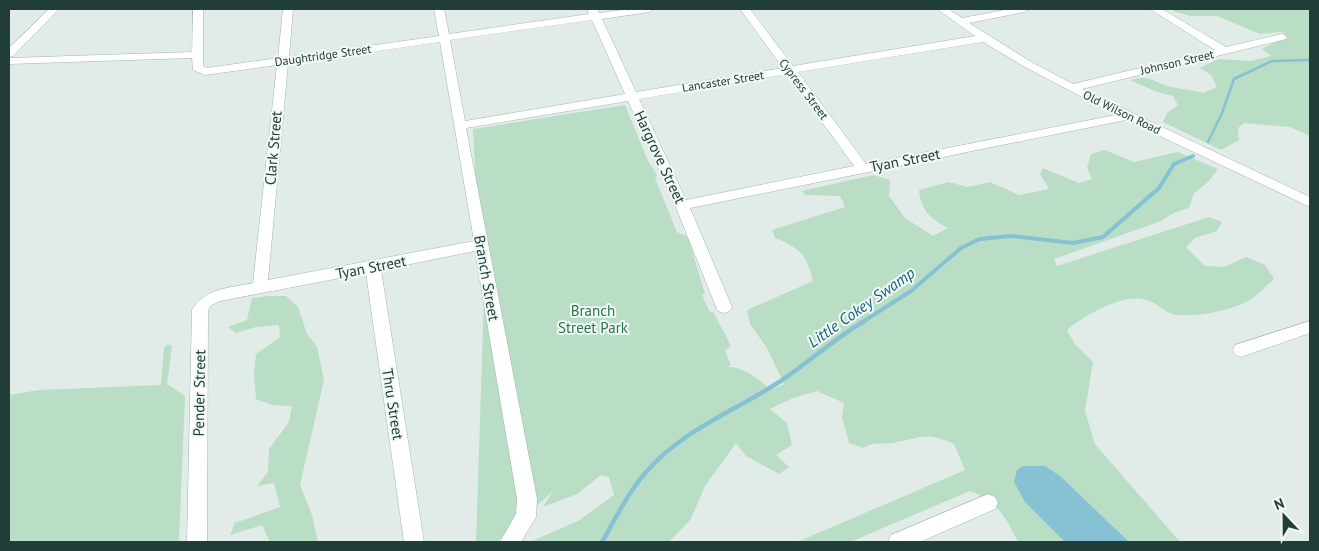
<svg xmlns="http://www.w3.org/2000/svg" width="1319" height="551" font-family="'PT Sans',sans-serif">
<style>
.green{fill:#b9dec5}
.water{fill:#86c2d4}
.lines{fill:none;stroke-linecap:round;stroke-linejoin:round}
.stream-far2{stroke:#86c2d4;stroke-width:2.5}
.stream-far1{stroke:#86c2d4;stroke-width:4}
.stream{stroke:#86c2d4;stroke-width:4.5}
.minor-casing{stroke:#a3b4b0;stroke-width:1}
.minor{fill:#fff;fill-rule:evenodd}
.labels{text-anchor:middle;dominant-baseline:central;stroke-width:4;stroke-linejoin:round;paint-order:stroke}
.far-street-label{font-size:12px;fill:#203d38;stroke:#f1f8f5}
.street-label{font-size:15px;fill:#203d38;stroke:#f1f8f5}
.park-label{font-size:15px;fill:#29764c;stroke:#f1f8f5}
.water-label{font-size:16px;font-style:italic;fill:#18647b;stroke:#f1f8f5}
</style>
<rect width="100%" height="100%" fill="#e1ece8"/>
<path class="green" d="M 1178,9 L 1310,9 L 1310,136 L 1290,127 L 1244,123 L 1238,128 L 1239,140 L 1221,150 L 1163,122 L 1167,113 L 1178,105 L 1173,96 L 1157,92 L 1130,80 C 1148,75 1149,79 1164,85 C 1175,89 1191,89 1203,93 L 1217,87 L 1211,75 L 1200,68 L 1218,59 L 1251,61 L 1271,56 L 1262,49 L 1286,36 L 1282,32 L 1260,34 L 1217,16 L 1191,16 L 1172,11 Z
M 625,105 L 648,161 L 657,175 L 655,178 L 677,232 L 688,237 L 705,294 L 702,294 L 709,311 L 714,313 L 731,346 L 725,350 L 731,365 L 727,367 C 746,367 756,378 771,390 L 784,384 L 767,348 L 750,324 L 747,310 L 813,281 C 806,255 801,248 775,238 L 772,230 L 845,207 L 840,196 L 805,195 L 802,191 L 873,175 L 890,180 L 889,196 L 905,218 L 933,236 L 948,228 C 930,219 921,210 919,190 L 949,182 L 967,187 L 990,182 L 1019,195 L 1049,189 L 1040,174 L 1043,168 L 1079,183 L 1092,179 L 1087,168 L 1091,154 L 1105,150 L 1134,162 L 1178,152 L 1218,169 L 1208,182 L 1194,193 L 1189,208 L 1174,213 L 1161,221 L 1054,259 L 1057,266 L 1209,217 L 1222,222 L 1217,231 L 1195,238 L 1186,247 L 1205,266 L 1224,267 L 1246,257 L 1265,265 L 1274,279 C 1267,285 1261,291 1254,297 C 1238,310 1198,317 1177,315 C 1166,314 1157,303 1147,300 C 1124,292 1083,316 1067,330 L 1075,344 L 1093,362 L 1085,411 L 1095,444 L 1180,542 L 1018,542 C 1005,516 998,502 970,491 L 850,542 L 797,542 L 965,470 L 954,444 C 926,431 921,438 893,443 C 881,445 876,441 863,448 L 849,443 L 842,417 L 844,403 L 817,391 L 793,398 L 770,409 L 787,423 L 792,445 L 776,455 L 789,467 L 779,474 L 746,456 L 736,443 L 705,486 L 691,519 L 669,542 L 530,542 L 578,521 L 614,495 L 609,477 L 601,475 L 577,494 L 543,507 L 553,491 L 497,542 L 476,542 L 486,234 L 477,210 L 473,129 Z
M 269,296 L 286,296 L 298,307 L 307,334 L 317,347 L 324,380 L 300,485 L 312,515 L 318,542 L 270,542 L 262,525 L 230,535 L 235,523 L 280,507 L 274,483 L 257,486 L 268,472 L 269,449 L 289,422 L 292,406 L 272,405 L 256,399 L 254,374 L 256,354 L 280,337 L 279,325 L 256,327 L 236,333 L 228,327 L 247,320 L 252,298 Z
M 168,344 L 172,346 L 167,384 L 185,396 L 179,542 L 9,542 L 9,395 L 39,390 L 161,385 L 164,348 Z"/>
<path class="water" d="M 1023,466 L 1045,466 L 1060,476 L 1129,542 L 1065,542 L 1025,502 L 1014,482 L 1017,470 Z"/>
<g class="lines">
<path class="stream-far2" d="M 1208,142 L 1222,113 L 1234,79 L 1272,61 L 1310,60"/>
<path class="stream-far1" d="M 861,323 L 911,291 L 961,248 L 980,239 L 1011,236 L 1073,243 L 1103,237 L 1159,188 L 1174,164 L 1193,156"/>
<path class="stream" d="M 602,542 C 616,518 628,492 647,471 C 682,431 732,412 776,384 C 806,365 832,340 863,322"/>
<defs>
<path id="minor" d="M 49,9 L 59,9 L 13,56 L 9,57 L 9,48 Z
M 193,9 L 203,9 L 203,66 L 207,68 L 278,58 L 283,9 L 293,9 L 289,57 L 439,36 L 434,9 L 444,9 L 449,34 L 589,14 L 587,9 L 597,9 L 599,13 L 629,9 L 654,9 L 649,12 L 602,19 L 636,92 L 783,68 L 740,9 L 750,9 L 793,66 L 975,36 L 937,9 L 948,9 L 962,18 L 1010,9 L 1029,9 L 1024,12 L 969,23 L 1033,63 L 1073,84 L 1215,50 L 1150,9 L 1162,9 L 1226,47 L 1282,34 L 1287,37 L 1286,39 L 1082,89 L 1310,197 L 1310,207 L 1126,120 L 690,208 L 732,307 L 730,311 L 724,313 L 718,311 L 716,307 L 675,205 L 628,101 L 466,128 L 537,499 L 536,517 L 521,542 L 500,542 L 516,514 L 517,499 L 475,251 L 381,270 L 424,542 L 404,542 L 366,273 L 220,301 L 210,306 L 208,311 L 207,542 L 187,542 L 192,310 C 204,288 230,288 253,283 L 277,65 L 205,75 L 193,70 L 192,58 L 9,64 L 9,58 L 192,52 ZM 592,20 L 625,94 L 465,121 L 450,40 ZM 440,42 L 474,241 L 268,280 L 288,64 ZM 983,42 L 1025,67 L 1116,115 L 866,164 L 798,72 ZM 787,74 L 854,166 L 686,200 L 639,99 Z
M 1310,321 L 1310,333 L 1241,357 L 1235,355 L 1233,350 L 1235,345 Z
M 988,494 L 995,497 L 998,503 L 995,509 L 920,542 L 888,542 L 891,535 Z"/>
</defs>
<use href="#minor" class="minor-casing"/>
<use href="#minor" class="minor"/>
</g>
<g class="labels">
<g class="far-street-label">
<text transform="translate(323 55) rotate(-8)">Daughtridge Street</text>
<text transform="translate(1177 62) rotate(-13)">Johnson Street</text>
<text transform="translate(723 81) rotate(-9)">Lancaster Street</text>
<text transform="translate(804 89) rotate(53)">Cypress Street</text>
<text transform="translate(1122 112) rotate(26)">Old Wilson Road</text>
</g>
<g class="street-label">
<text transform="translate(273 148) rotate(-85)">Clark Street</text>
<text transform="translate(660 157) rotate(65)">Hargrove Street</text>
<text transform="translate(905 160) rotate(-11)">Tyan Street</text>
<text transform="translate(371 267) rotate(-11)">Tyan Street</text>
<text transform="translate(487 278) rotate(80)">Branch Street</text>
<text transform="translate(199 393) rotate(-89)">Pender Street</text>
<text transform="translate(393 404) rotate(81)">Thru Street</text>
</g>
<g class="park-label">
<text x="593" y="310">Branch<tspan x="593" dy="17">Street Park</tspan></text>
</g>
<g class="water-label">
<text transform="translate(861 307) rotate(-35)">Little Cokey Swamp</text>
</g>
</g>
<rect width="1319" height="551" fill="none" stroke="#203d38" stroke-width="20"/>
<g transform="translate(1284 516) rotate(338)" stroke="#f1f8f5" stroke-width="4" paint-order="stroke">
<path d="M0-4L9 19L0 12L-9 19Z" fill="#203d38"/>
<text y="-8" font-size="14" font-weight="bold" text-anchor="middle" fill="#203d38">N</text>
</g>
</svg>
